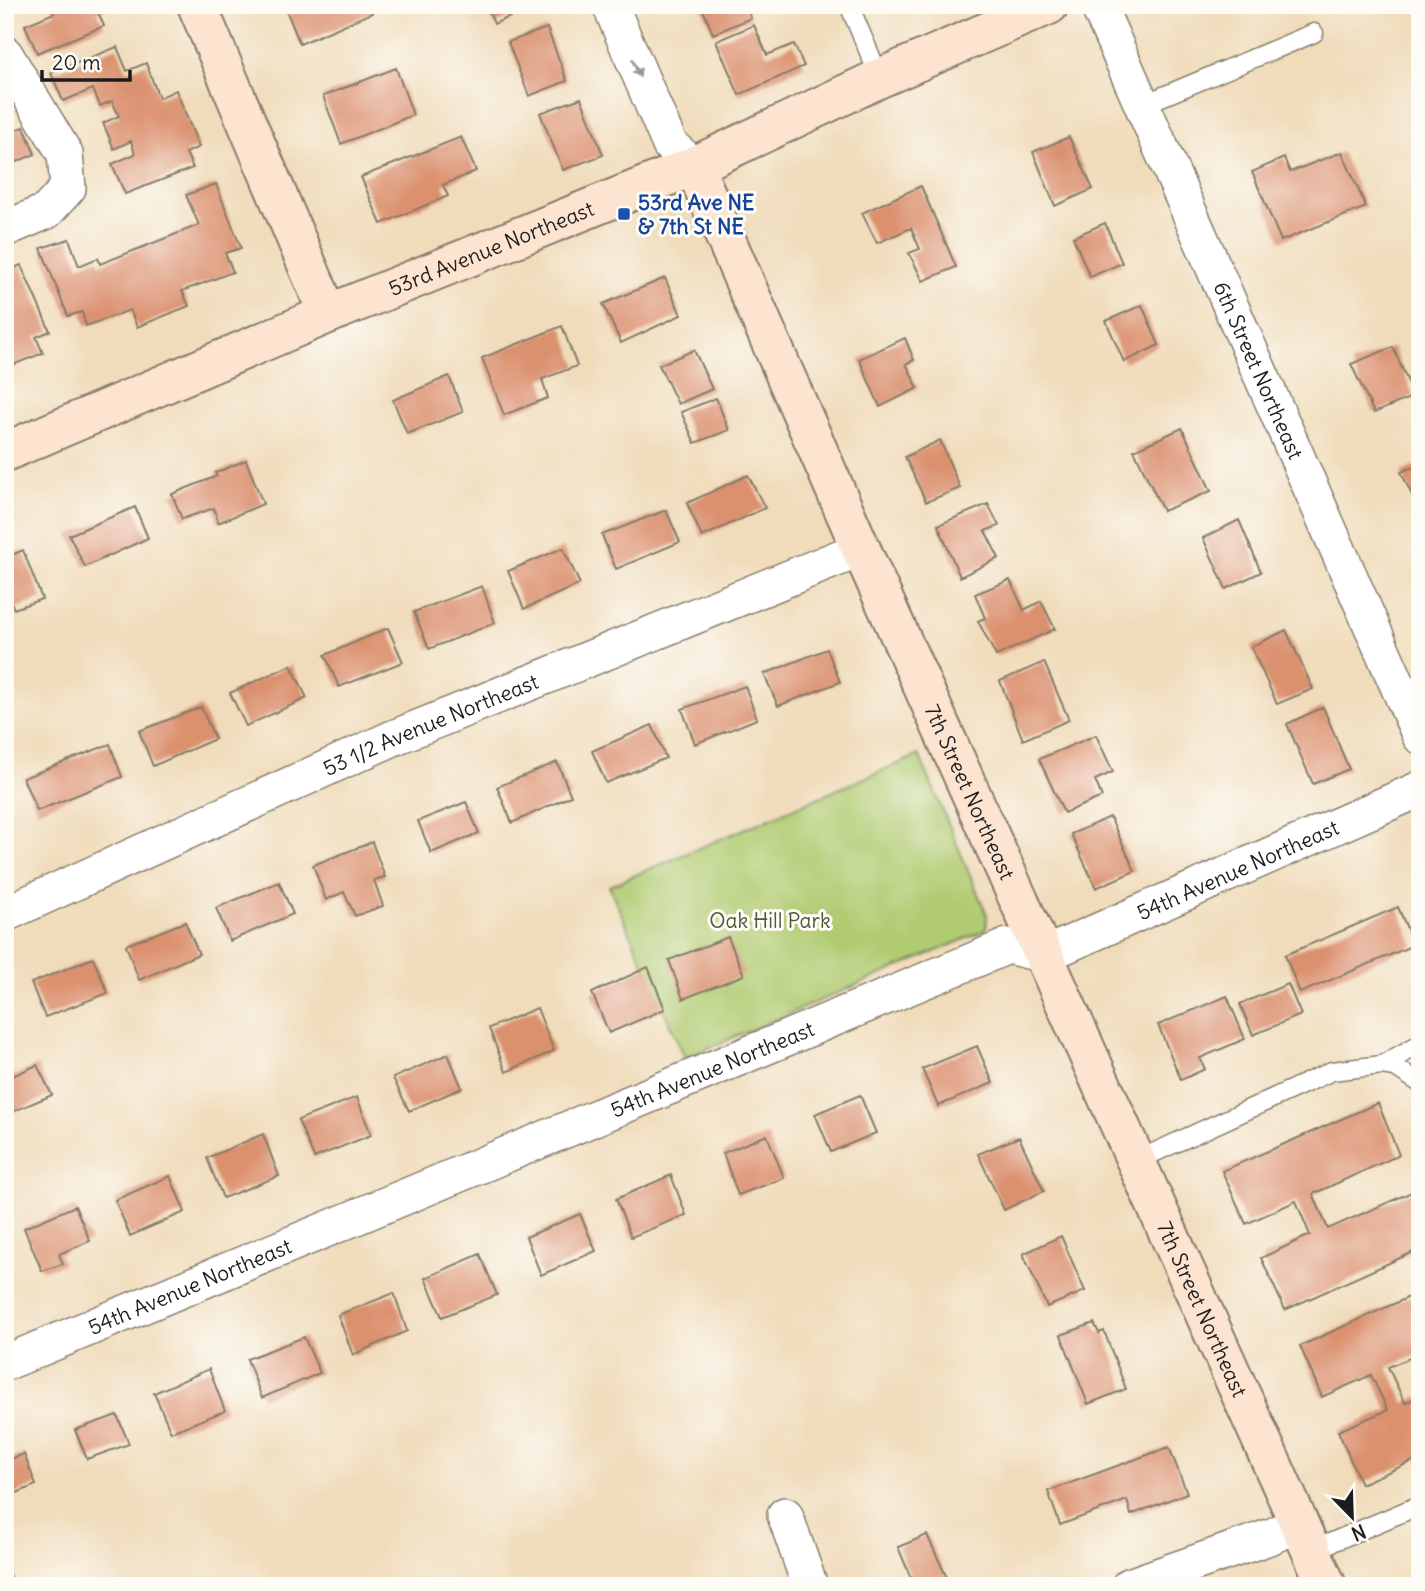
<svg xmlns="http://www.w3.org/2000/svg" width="1425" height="1591" font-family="Delius,sans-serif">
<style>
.green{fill:#b0cb71;stroke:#667446;stroke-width:2}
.building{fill:#db906e}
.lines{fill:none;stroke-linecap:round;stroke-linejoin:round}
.lane-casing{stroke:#867c6b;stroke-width:21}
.street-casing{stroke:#867c6b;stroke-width:38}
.secondary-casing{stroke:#867c6b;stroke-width:42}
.lane{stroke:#fff;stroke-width:18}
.street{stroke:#fff;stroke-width:35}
.secondary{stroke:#fde4d1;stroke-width:38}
.oneway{fill:#999}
.transit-dot{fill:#1a4fb4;stroke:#fdfcf7;stroke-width:2.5}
.labels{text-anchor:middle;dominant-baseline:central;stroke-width:6;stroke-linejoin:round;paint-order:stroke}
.transit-label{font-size:21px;font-weight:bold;fill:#164399;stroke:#fdfcf7;text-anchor:start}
.street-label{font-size:21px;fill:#1c1c1c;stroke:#fdfcf7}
.park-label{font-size:21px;fill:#50593a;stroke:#fdfcf7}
</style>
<rect width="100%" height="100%" fill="#fdfcf7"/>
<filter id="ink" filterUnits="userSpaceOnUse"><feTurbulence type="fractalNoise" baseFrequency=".0143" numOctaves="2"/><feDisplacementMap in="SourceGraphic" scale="14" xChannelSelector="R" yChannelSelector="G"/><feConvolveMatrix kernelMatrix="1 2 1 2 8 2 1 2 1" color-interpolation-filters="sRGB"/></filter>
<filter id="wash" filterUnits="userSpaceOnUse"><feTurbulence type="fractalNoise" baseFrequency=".00686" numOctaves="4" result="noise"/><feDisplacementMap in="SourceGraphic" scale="28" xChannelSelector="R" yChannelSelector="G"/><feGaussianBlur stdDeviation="1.57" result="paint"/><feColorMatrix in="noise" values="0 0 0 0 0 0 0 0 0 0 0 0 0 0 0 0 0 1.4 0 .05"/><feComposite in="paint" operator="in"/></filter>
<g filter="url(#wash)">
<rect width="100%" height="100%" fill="#f0dbba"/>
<path class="green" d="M 919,755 L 987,915 L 986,930 L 685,1058 L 609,886 Z"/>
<g id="blocks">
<path class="building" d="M 51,5 L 114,5 L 98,12 L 104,26 L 37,53 L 25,25 L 54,13 Z
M 284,5 L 369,5 L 372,13 L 300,44 Z
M 486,5 L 537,5 L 494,24 Z
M 701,5 L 745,5 L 751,18 L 713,34 Z
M 754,25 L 767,55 L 794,44 L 804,66 L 739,95 L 716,41 Z
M 547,28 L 567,81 L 529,96 L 508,42 Z
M 117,47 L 127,71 L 146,63 L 159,98 L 176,90 L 199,147 L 186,153 L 193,168 L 125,194 L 112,164 L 135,154 L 131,141 L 114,149 L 103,123 L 119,116 L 112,101 L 100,106 L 93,89 L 63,101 L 51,73 Z
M 396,68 L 413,115 L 341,144 L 323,96 Z
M 581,98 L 603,155 L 563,170 L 540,113 Z
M 24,127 L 35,154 L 5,167 L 5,133 Z
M 461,137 L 476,171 L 443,185 L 448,196 L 381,224 L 361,177 Z
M 1069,137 L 1093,189 L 1055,206 L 1033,152 Z
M 1342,152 L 1366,207 L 1281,241 L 1252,172 L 1284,158 L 1290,172 Z
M 216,184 L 241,248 L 225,253 L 233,272 L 182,291 L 189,306 L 137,327 L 130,310 L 86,326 L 82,312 L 68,316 L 41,248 L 69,239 L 79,266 L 98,258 L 100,264 L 199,225 L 186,195 Z
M 921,186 L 956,267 L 923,281 L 909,253 L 920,249 L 911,228 L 877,243 L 862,213 Z
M 1105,223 L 1122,263 L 1090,277 L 1073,237 Z
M 21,265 L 50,331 L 36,337 L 43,353 L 5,368 L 5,272 Z
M 665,278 L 681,315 L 621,343 L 603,304 Z
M 1142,305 L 1159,345 L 1124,362 L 1106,321 Z
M 562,326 L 577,366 L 542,379 L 548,398 L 504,415 L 482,358 Z
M 905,338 L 914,360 L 906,364 L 918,388 L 880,407 L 859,359 Z
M 1393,347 L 1414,396 L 1374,413 L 1351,364 Z
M 694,350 L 712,389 L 678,404 L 659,365 Z
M 449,376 L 463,412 L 407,434 L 393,400 Z
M 716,398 L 729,430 L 695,443 L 681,412 Z
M 1182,428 L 1211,491 L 1163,511 L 1134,450 Z
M 940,440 L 960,488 L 926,502 L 905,457 Z
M 246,460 L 263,504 L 218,523 L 214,508 L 182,519 L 172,494 L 217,476 L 215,473 Z
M 1420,464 L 1420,512 L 1401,472 Z
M 748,475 L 765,508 L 702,537 L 687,503 Z
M 988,504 L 999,526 L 985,531 L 999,558 L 960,577 L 938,525 Z
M 135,507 L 148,538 L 85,567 L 69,535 Z
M 666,510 L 680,542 L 616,569 L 602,535 Z
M 1239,520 L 1261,572 L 1226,589 L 1203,538 Z
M 563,548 L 580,584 L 524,609 L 508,571 Z
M 23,550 L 42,599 L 14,609 L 10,600 L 5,602 L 5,558 Z
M 1010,580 L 1024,610 L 1041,601 L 1055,629 L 996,656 L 978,621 L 985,618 L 975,594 Z
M 482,586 L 495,623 L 429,649 L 414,612 Z
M 388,628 L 403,662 L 339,687 L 325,655 Z
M 1286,630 L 1313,689 L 1277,704 L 1251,647 Z
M 827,649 L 840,682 L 778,706 L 764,674 Z
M 1044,662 L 1069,720 L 1023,740 L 1000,681 Z
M 291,665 L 307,698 L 246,726 L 230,693 Z
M 745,686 L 757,719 L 695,744 L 682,709 Z
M 201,707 L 215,739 L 153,766 L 139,731 Z
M 1323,707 L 1349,769 L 1313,784 L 1287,724 Z
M 652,725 L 666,758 L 606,783 L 592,751 Z
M 1096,735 L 1113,772 L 1095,780 L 1102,797 L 1064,813 L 1039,759 Z
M 110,744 L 122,777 L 37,811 L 23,778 Z
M 557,762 L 571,796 L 512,823 L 497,787 Z
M 466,802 L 479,833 L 431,853 L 418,821 Z
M 1110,817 L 1135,871 L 1096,888 L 1071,834 Z
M 372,842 L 385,877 L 374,880 L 383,906 L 355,916 L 344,892 L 326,900 L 313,865 Z
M 279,882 L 293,914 L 230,941 L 216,908 Z
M 1398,907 L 1414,945 L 1300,993 L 1285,955 Z
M 185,922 L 199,954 L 139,980 L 126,945 Z
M 728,937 L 744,975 L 683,999 L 669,960 Z
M 93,958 L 108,993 L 45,1017 L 31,983 Z
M 648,967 L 665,1009 L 609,1033 L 592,993 Z
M 1288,984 L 1301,1015 L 1253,1035 L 1240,1004 Z
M 1227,996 L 1245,1039 L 1200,1058 L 1205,1069 L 1181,1080 L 1158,1025 Z
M 537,1008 L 554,1051 L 506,1072 L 489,1028 Z
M 977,1046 L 993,1083 L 938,1106 L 922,1069 Z
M 448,1054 L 462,1088 L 409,1111 L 393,1078 Z
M 37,1065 L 52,1095 L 5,1115 L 5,1071 L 8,1078 Z
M 860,1095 L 876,1133 L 831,1152 L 815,1114 Z
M 357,1097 L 371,1135 L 314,1158 L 298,1120 Z
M 1378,1103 L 1399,1155 L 1313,1194 L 1328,1229 L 1416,1190 L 1420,1198 L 1420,1249 L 1285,1310 L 1261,1258 L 1310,1235 L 1296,1201 L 1246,1224 L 1222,1171 Z
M 263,1134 L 279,1176 L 223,1198 L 207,1158 Z
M 767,1135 L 784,1178 L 738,1195 L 723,1153 Z
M 1019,1137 L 1044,1191 L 1004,1210 L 978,1154 Z
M 671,1175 L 686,1215 L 631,1237 L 616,1199 Z
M 170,1176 L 185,1212 L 130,1236 L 115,1200 Z
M 75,1206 L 90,1241 L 59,1254 L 63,1264 L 42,1271 L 24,1228 Z
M 580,1214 L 596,1251 L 541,1275 L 526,1237 Z
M 1061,1236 L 1085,1291 L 1047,1307 L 1023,1254 Z
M 480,1254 L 497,1295 L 442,1317 L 425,1278 Z
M 1420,1292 L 1420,1354 L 1388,1367 L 1405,1403 L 1420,1396 L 1420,1458 L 1361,1484 L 1338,1431 L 1388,1410 L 1371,1375 L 1322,1397 L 1300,1346 Z
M 394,1293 L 407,1331 L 353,1355 L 338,1315 Z
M 1094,1323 L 1099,1333 L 1104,1331 L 1126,1389 L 1088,1404 L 1061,1335 Z
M 304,1337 L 320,1373 L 262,1398 L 247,1359 Z
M 209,1369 L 225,1411 L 171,1432 L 154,1393 Z
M 117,1415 L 129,1444 L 87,1459 L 75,1430 Z
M 1169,1447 L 1187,1493 L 1131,1515 L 1127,1500 L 1060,1525 L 1048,1491 Z
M 24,1454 L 36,1485 L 5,1498 L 5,1461 Z
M 927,1535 L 949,1582 L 940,1586 L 926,1586 L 923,1579 L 913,1583 L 898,1547 Z
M 6,1566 L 13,1586 L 5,1586 Z"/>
</g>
</g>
<g filter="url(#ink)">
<use href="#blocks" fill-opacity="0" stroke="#867c6b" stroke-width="2"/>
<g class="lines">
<defs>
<path id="lane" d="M 849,5 L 880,78
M 1142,105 L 1314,33
M 1382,1065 L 1420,1044
M 1136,1161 L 1332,1071 L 1382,1065 L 1395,1067 L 1420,1083
M 1311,1551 L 1420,1505"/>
<g id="street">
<path d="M 610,5 L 670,145 L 694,166"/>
<path id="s1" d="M 1098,5 L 1420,736"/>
<path d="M 5,54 L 65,154 L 68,188 L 47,211 L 5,229"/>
<path id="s2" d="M 5,914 L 393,738 L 861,549"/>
<path id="s3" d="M 5,1363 L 1008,946 L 1044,955 L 1420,789"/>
<path d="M 785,1515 L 810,1586"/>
<path d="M 1129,1586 L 1272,1536 L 1299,1523"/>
</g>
<g id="secondary">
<path d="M 197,5 L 328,314"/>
<path id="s4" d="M 694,166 L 861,549 L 1327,1586"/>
<path id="s5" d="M 5,452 L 328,314 L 694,166 L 880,78 L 1049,5"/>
</g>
</defs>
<use href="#lane" class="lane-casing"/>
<use href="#street" class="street-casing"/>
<use href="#secondary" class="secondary-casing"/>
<use href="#lane" class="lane"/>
<use href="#street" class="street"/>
<use href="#secondary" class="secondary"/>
</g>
<defs><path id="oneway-solid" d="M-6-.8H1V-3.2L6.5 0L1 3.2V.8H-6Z" transform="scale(1.75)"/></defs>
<use class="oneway" href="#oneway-solid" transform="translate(636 68) rotate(67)"/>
</g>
<rect class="transit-dot" x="617" y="207" width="14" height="14" rx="3.5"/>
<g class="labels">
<g class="transit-label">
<text x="638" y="202">53rd Ave NE<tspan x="638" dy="24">&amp; 7th St NE</tspan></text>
</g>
<g class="street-label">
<text stroke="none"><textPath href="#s5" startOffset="527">53rd Avenue Northeast</textPath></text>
<text stroke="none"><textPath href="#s1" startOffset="399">6th Street Northeast</textPath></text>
<text stroke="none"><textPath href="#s2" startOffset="466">53 1/2 Avenue Northeast</textPath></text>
<text stroke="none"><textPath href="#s4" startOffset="684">7th Street Northeast</textPath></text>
<text stroke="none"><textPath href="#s3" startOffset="1335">54th Avenue Northeast</textPath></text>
<text stroke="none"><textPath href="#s3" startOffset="766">54th Avenue Northeast</textPath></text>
<text stroke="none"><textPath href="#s3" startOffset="200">54th Avenue Northeast</textPath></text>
<text stroke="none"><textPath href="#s4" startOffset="1251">7th Street Northeast</textPath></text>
</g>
<g class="park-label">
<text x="770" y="920">Oak Hill Park</text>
</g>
</g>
<rect width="1425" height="1591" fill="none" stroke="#fdfcf7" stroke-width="28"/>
<g transform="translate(1352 1517) rotate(157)" stroke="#fdfcf7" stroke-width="5" paint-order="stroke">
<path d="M0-5L12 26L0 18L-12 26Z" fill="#1c1c1c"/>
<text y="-10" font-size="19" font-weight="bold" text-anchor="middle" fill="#1c1c1c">N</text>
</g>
<path d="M42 70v10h88v-10" fill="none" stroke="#1c1c1c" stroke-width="3.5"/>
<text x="52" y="70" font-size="21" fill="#1c1c1c" stroke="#fdfcf7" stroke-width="5" paint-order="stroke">20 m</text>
</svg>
